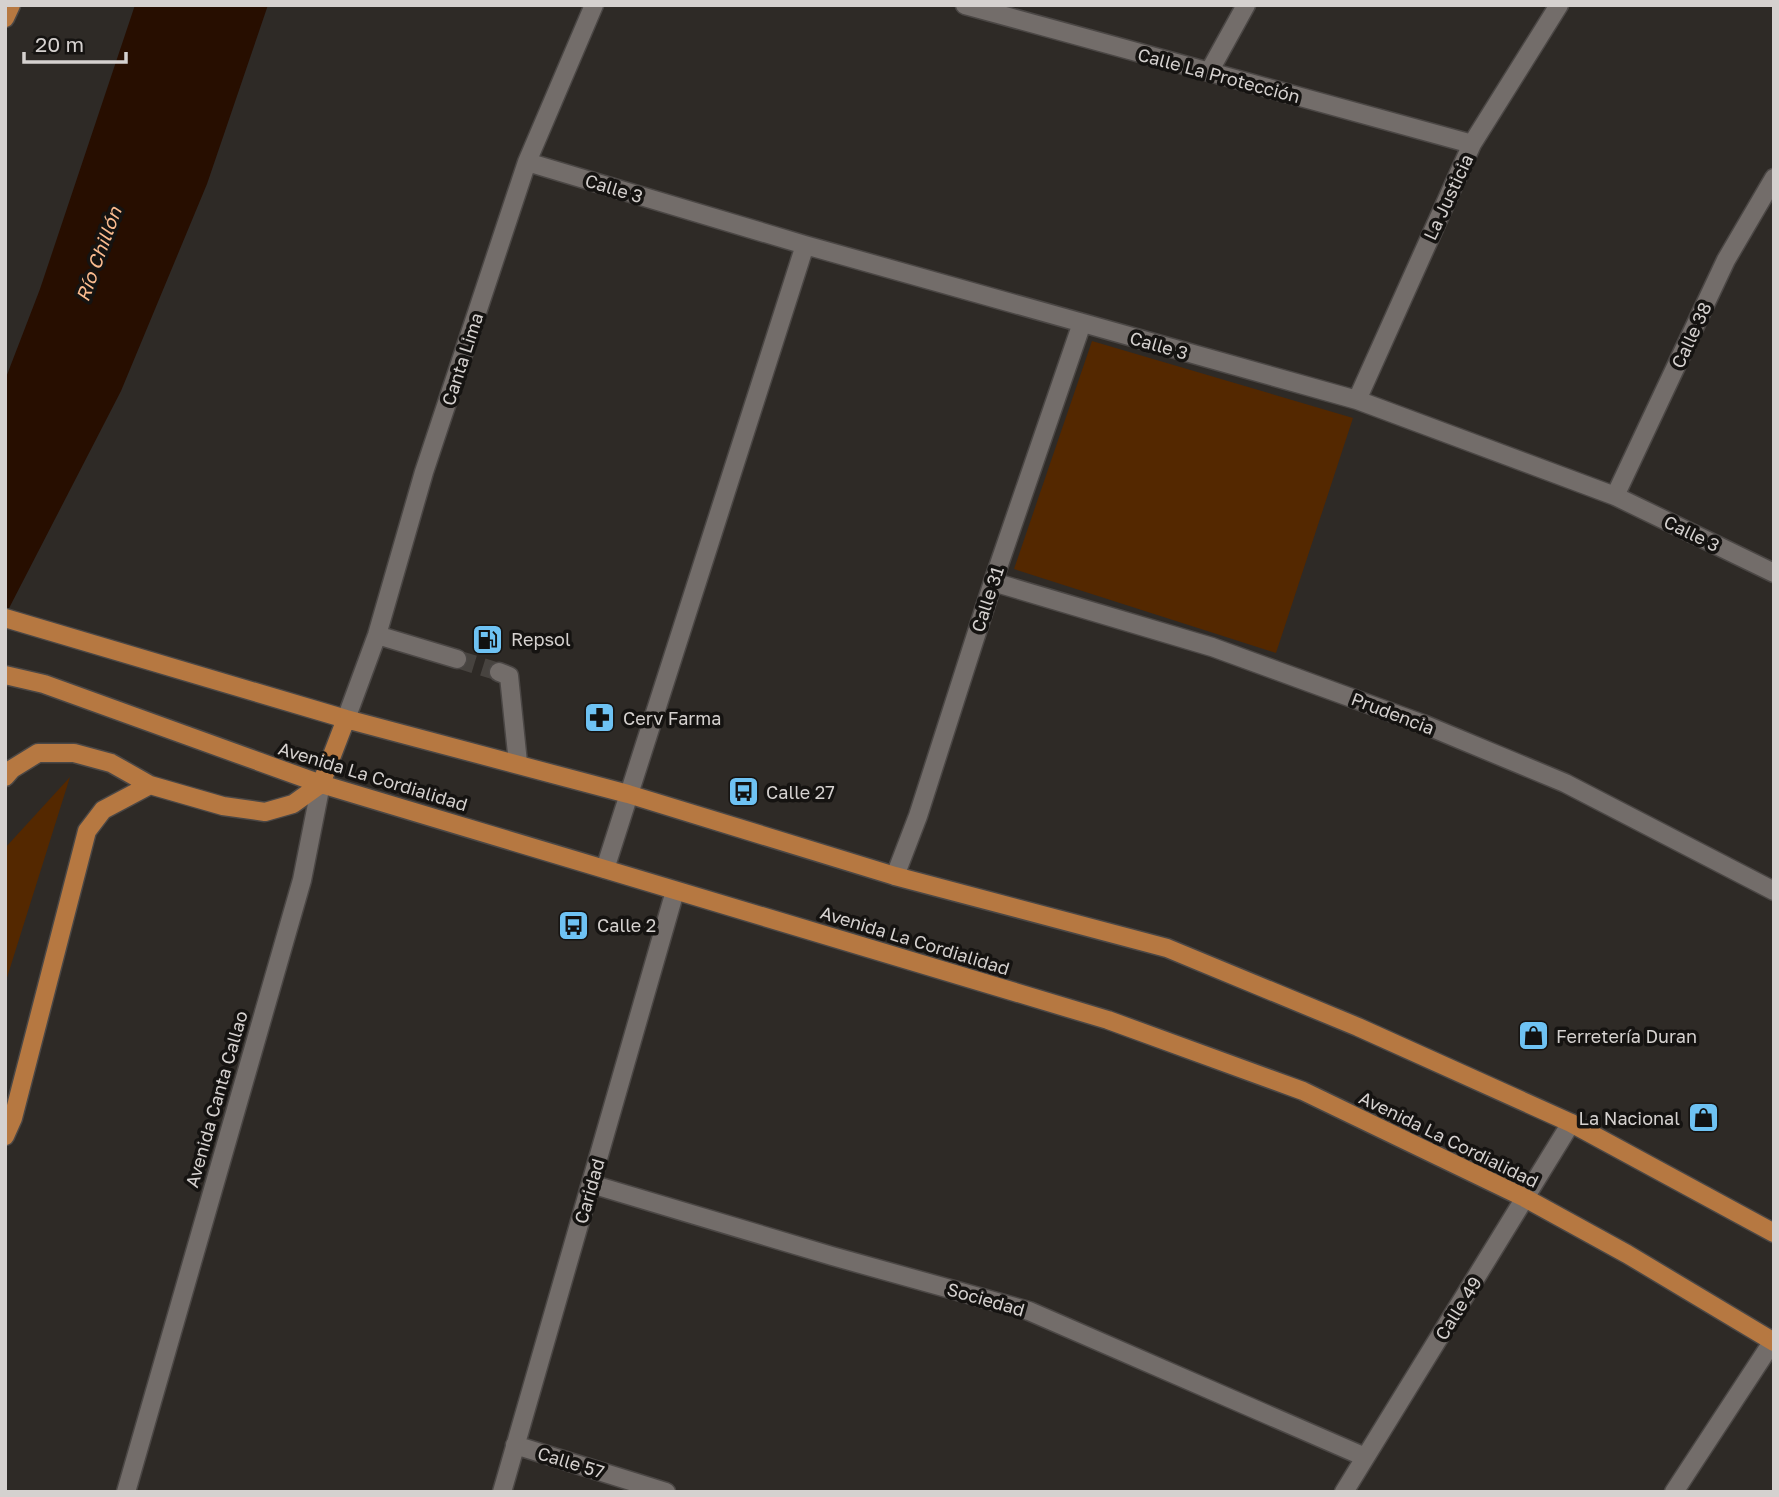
<svg xmlns="http://www.w3.org/2000/svg" width="1779" height="1497" font-family="'Golos Text',sans-serif">
<style>
.green{fill:#542800}
.water{fill:#270e00}
.lines{fill:none;stroke-linecap:round;stroke-linejoin:round}
.minor-tunnel{stroke:#47433f;stroke-width:18;stroke-dasharray:18 9;stroke-linecap:butt}
.minor-casing{stroke:#4b4745;stroke-width:21}
.major-casing{stroke:#4b4745;stroke-width:21}
.minor{stroke:#736d6a;stroke-width:18}
.major{stroke:#b67841;stroke-width:18}
.labels{text-anchor:middle;dominant-baseline:central;stroke-width:7;stroke-linejoin:round;paint-order:stroke}
.street-label{font-size:18px;fill:#d5d1cf;stroke:#151311}
.poi-label{font-size:18px;fill:#d5d1cf;stroke:#151311;text-anchor:start}
.water-label{font-size:19px;font-style:italic;fill:#fabb8f;stroke:#151311}
</style>
<rect width="100%" height="100%" fill="#2e2a26"/>
<path class="green" d="M 1092,341 L 1353,418 L 1276,653 L 1014,569 Z
M 70,777 L 5,984 L 5,848 Z"/>
<path class="water" d="M 135,5 L 268,5 L 207,184 L 121,391 L 5,616 L 5,380 L 40,289 Z"/>
<g class="lines">
<path class="minor-tunnel" d="M 457,659 L 499,672"/>
<defs>
<path id="minor" d="M 965,5 L 1472,144
M 1209,72 L 1246,5
M 527,162 L 805,245 L 1357,400 L 1615,496 L 1774,573
M 1357,400 L 1472,144 L 1559,5
M 1615,496 L 1726,260 L 1774,178
M 993,582 L 1212,647 L 1423,724 L 1565,783 L 1774,891
M 377,635 L 457,659
M 499,672 L 509,676 L 518,763
M 346,719 L 377,635 L 424,472 L 527,162 L 594,5
M 605,869 L 805,245
M 895,876 L 918,816 L 993,582 L 1082,323
M 591,1184 L 832,1256 L 1029,1311 L 1365,1457
M 515,1445 L 666,1492
M 126,1492 L 302,880 L 321,784
M 502,1492 L 675,891
M 1344,1492 L 1571,1123
M 1674,1492 L 1773,1341"/>
<path id="major" d="M 5,18 L 11,5
M 5,618 L 346,719 L 628,794 L 895,876 L 1167,948 L 1358,1027 L 1571,1123 L 1774,1233
M 5,675 L 44,684 L 321,784 L 1108,1020 L 1303,1091 L 1525,1198 L 1627,1254 L 1774,1342
M 5,777 L 12,769 L 38,753 L 74,753 L 111,763 L 150,785 L 223,806 L 265,812 L 293,804 L 321,784
M 321,784 L 346,719
M 5,1136 L 13,1118 L 87,831 L 103,810 L 150,785"/>
</defs>
<use href="#minor" class="minor-casing"/>
<use href="#major" class="major-casing"/>
<use href="#minor" class="minor"/>
<use href="#major" class="major"/>
</g>
<defs>
<symbol id="fuel-square" viewBox="-11 -11 22 22"><rect x="-9" y="-9" width="18" height="18" rx="4" fill="#6ec2f3" stroke="#151311"/><path d="M-5.5-6h7V0h2V4h1.3V-2.5L3-4.5l.8-.8L6-3V5H2.5V1h-1V6h-7ZM-4.2-4.7v3.2H.2V-4.7Z" fill="#111"/></symbol>
<symbol id="pharmacy-square" viewBox="-11 -11 22 22"><rect x="-9" y="-9" width="18" height="18" rx="4" fill="#6ec2f3" stroke="#151311"/><path d="M-2-6h4v4h4v4h-4v4h-4v-4h-4v-4h4Z" fill="#111"/></symbol>
<symbol id="bus-square" viewBox="-11 -11 22 22"><rect x="-9" y="-9" width="18" height="18" rx="4" fill="#6ec2f3" stroke="#151311"/><path d="M-5-6H5V4H4V6H2V4H-2V6H-4V4H-5ZM-3.5-4V0h7V-4ZM-3.5 1.2v1.5H-2V1.2ZM2 1.2v1.5H3.5V1.2Z" fill="#111"/></symbol>
<symbol id="shop-square" viewBox="-11 -11 22 22"><rect x="-9" y="-9" width="18" height="18" rx="4" fill="#6ec2f3" stroke="#151311"/><path d="M-5-2.5h2.3a2.7 3.5 0 0 1 5.4 0H5L5.5 6h-11ZM-1.5-2.5h3a1.5 2.3 0 0 0-3 0Z" fill="#111"/></symbol>
</defs>
<g fill-rule="evenodd">
<use href="#fuel-square" x="470" y="622" width="35" height="35"/>
<use href="#pharmacy-square" x="582" y="700" width="35" height="35"/>
<use href="#bus-square" x="726" y="774" width="35" height="35"/>
<use href="#bus-square" x="556" y="908" width="35" height="35"/>
<use href="#shop-square" x="1516" y="1018" width="35" height="35"/>
<use href="#shop-square" x="1686" y="1100" width="35" height="35"/>
</g>
<g class="labels">
<g class="street-label">
<text transform="translate(1219 75) rotate(15)">Calle La Protección</text>
<text transform="translate(614 188) rotate(17)">Calle 3</text>
<text transform="translate(1448 197) rotate(-65)">La Justicia</text>
<text transform="translate(1691 335) rotate(-65)">Calle 38</text>
<text transform="translate(1159 345) rotate(16)">Calle 3</text>
<text transform="translate(462 359) rotate(-72)">Canta Lima</text>
<text transform="translate(1692 533) rotate(26)">Calle 3</text>
<text transform="translate(987 599) rotate(-72)">Calle 31</text>
<text transform="translate(1393 713) rotate(21)">Prudencia</text>
<text transform="translate(373 776) rotate(17)">Avenida La Cordialidad</text>
<text transform="translate(915 940) rotate(17)">Avenida La Cordialidad</text>
<text transform="translate(216 1099) rotate(-74)">Avenida Canta Callao</text>
<text transform="translate(1449 1139) rotate(26)">Avenida La Cordialidad</text>
<text transform="translate(589 1191) rotate(-74)">Caridad</text>
<text transform="translate(986 1299) rotate(16)">Sociedad</text>
<text transform="translate(1458 1308) rotate(-58)">Calle 49</text>
<text transform="translate(571 1462) rotate(17)">Calle 57</text>
</g>
<g class="poi-label">
<text x="511" y="639">Repsol</text>
<text x="623" y="718">Cerv Farma</text>
<text x="766" y="792">Calle 27</text>
<text x="597" y="925">Calle 2</text>
<text x="1556" y="1036">Ferretería Duran</text>
<text x="1680" y="1118" text-anchor="end">La Nacional</text>
</g>
<g class="water-label">
<text transform="translate(98 254) rotate(-70)">Río Chillón</text>
</g>
</g>
<rect width="1779" height="1497" fill="none" stroke="#d5d1cf" stroke-width="14"/>
<path d="M24 52v10h102v-10" fill="none" stroke="#d5d1cf" stroke-width="3.5"/>
<text x="35" y="52" font-size="21" fill="#d5d1cf" stroke="#151311" stroke-width="5" paint-order="stroke">20 m</text>
</svg>
